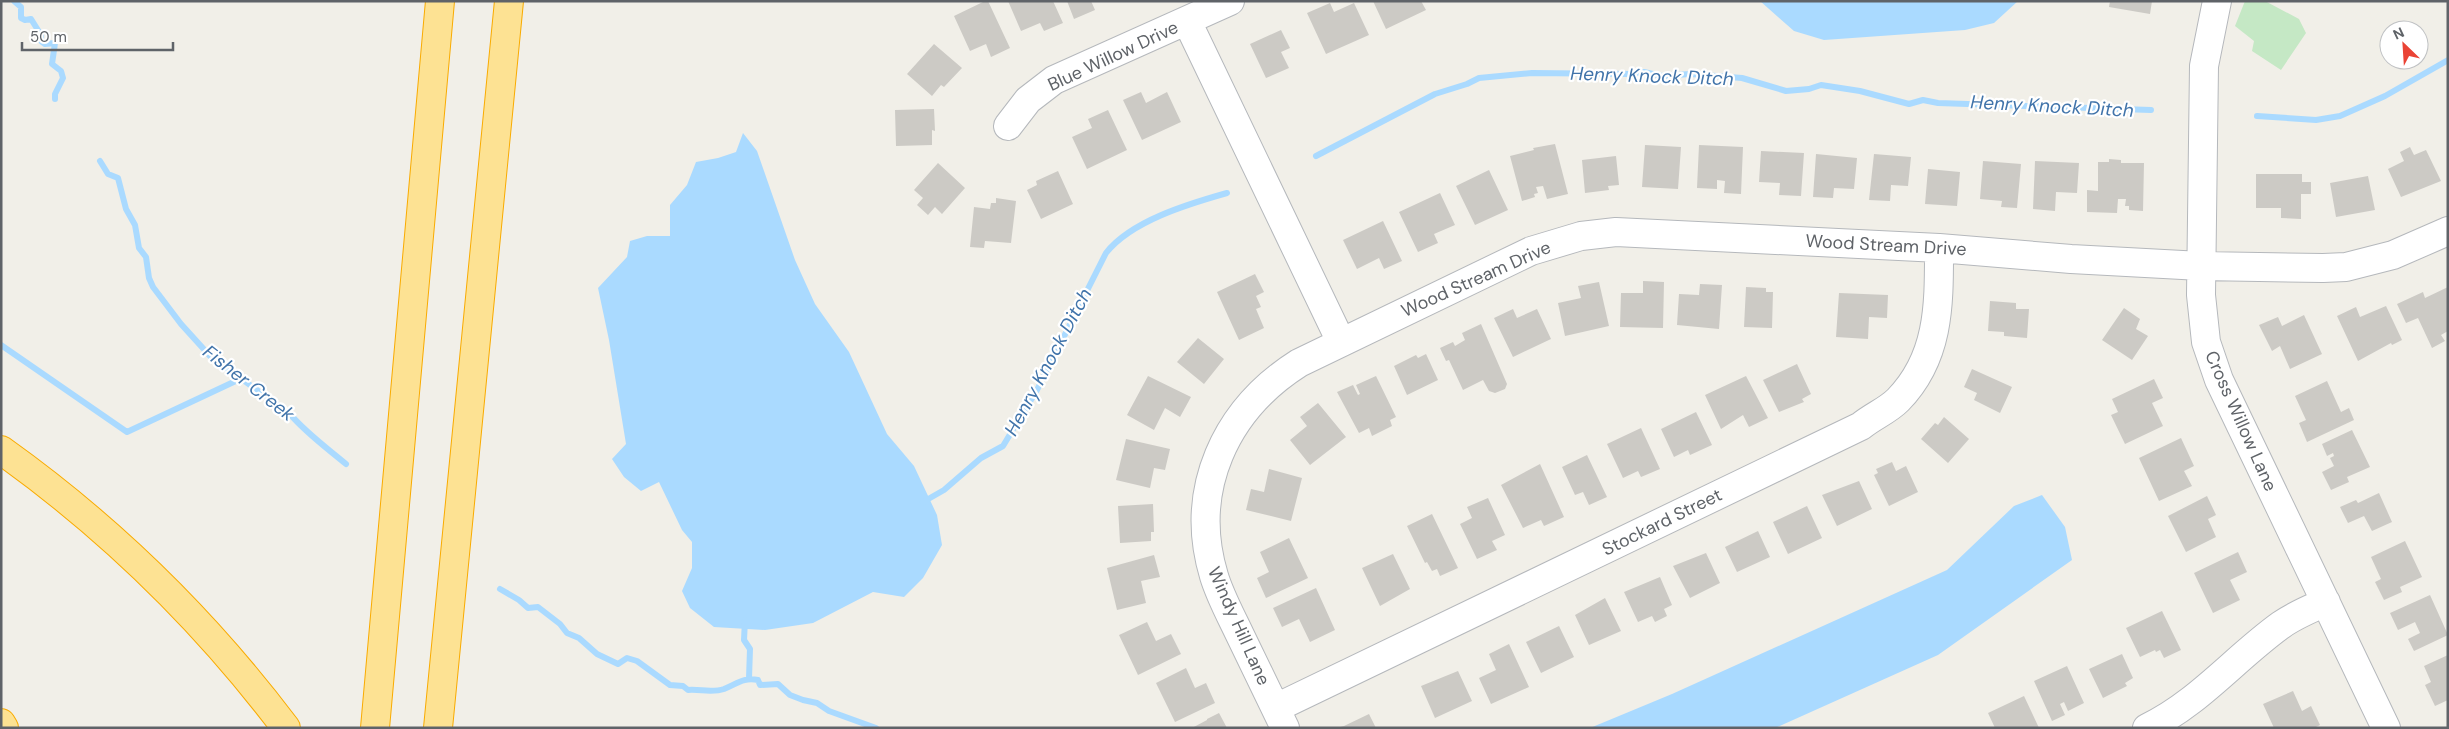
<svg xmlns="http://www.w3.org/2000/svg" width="2449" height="729" font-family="'DM Sans',sans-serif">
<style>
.green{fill:#c5e8c5}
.water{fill:#aadaff}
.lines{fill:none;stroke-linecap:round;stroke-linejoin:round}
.stream{stroke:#aadaff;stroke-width:6}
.building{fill:#cccac5}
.minor-casing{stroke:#b5b8bc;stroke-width:30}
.highway-casing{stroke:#f9ab00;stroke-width:30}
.minor{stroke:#fff;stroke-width:28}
.highway{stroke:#fde293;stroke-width:28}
.labels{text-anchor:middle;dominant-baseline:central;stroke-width:4.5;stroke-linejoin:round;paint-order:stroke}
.street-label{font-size:18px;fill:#5f6368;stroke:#fff}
.water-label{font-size:19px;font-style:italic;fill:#4174aa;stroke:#fff}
</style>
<rect width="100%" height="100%" fill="#f1efe8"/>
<path class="green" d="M 2245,1 L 2265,1 L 2299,19 L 2306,33 L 2281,70 L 2252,51 L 2254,41 L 2235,26 Z"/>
<path class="water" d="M 1760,1 L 2018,1 L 1994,23 L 1965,30 L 1824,40 L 1794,31 Z
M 743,133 L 757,151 L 795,260 L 815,304 L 849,352 L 887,434 L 914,466 L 937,515 L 942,545 L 923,578 L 904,597 L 873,592 L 813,623 L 765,630 L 714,627 L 690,608 L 682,591 L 692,568 L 692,542 L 682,530 L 659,482 L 641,491 L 624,477 L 612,459 L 626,444 L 609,340 L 598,288 L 627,257 L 630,241 L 647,236 L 670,236 L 670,205 L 687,185 L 696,162 L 718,158 L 736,152 Z
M 2042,495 L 2065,527 L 2072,560 L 1938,655 L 1775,728 L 1590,728 L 1672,694 L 1947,570 L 2014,506 Z"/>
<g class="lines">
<path class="stream" d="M 14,1 L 21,7 L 21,18 L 25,20 L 31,19 L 41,35 L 41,41 L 45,44 L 55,43 L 52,64 L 61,71 L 63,78 L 55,94 L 55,99
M 2257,116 L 2316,120 L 2340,116 L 2385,96 L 2448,60
M 1316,156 L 1435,94 L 1467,84 L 1479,78 L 1532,73 L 1631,74 L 1644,72 L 1662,76 L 1690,74 L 1742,78 L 1786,91 L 1809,89 L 1821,85 L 1860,91 L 1909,104 L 1923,100 L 1938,103 L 2151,110
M 100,161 L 108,174 L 118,178 L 126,209 L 135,225 L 139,248 L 146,257 L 149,278 L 153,287 L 181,324 L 210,356 L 290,414 C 306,433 327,448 346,464
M 1,345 L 127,432 L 240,379
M 923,502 L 944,490 L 981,458 L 1003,446 L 1037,390 L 1106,253 C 1131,221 1188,204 1227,193
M 500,589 L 519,600 L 528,608 L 538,607 L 560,624 L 567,633 L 579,638 L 597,654 L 618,664 L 627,658 L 637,661 L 670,685 L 683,686 L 688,690 C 700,689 712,693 724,689 C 737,684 743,677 758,680 L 760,685 L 778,684 L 790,695 L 803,700 L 817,703 L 829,711 L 876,728
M 745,620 L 744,640 L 750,649 L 749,678"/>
</g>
<path class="building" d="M 985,1 L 988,1 L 1010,48 L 991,57 L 986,44 L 970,51 L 954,16 Z
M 1008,1 L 1053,1 L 1063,23 L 1044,31 L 1040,23 L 1021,31 Z
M 1067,1 L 1091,1 L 1095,10 L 1074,19 Z
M 1373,1 L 1421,1 L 1426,10 L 1386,29 Z
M 2110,1 L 2152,1 L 2150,14 L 2109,7 Z
M 1330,3 L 1334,12 L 1354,3 L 1369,35 L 1326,54 L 1307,13 Z
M 1281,30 L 1290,48 L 1281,52 L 1289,68 L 1266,78 L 1250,44 Z
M 934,44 L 962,68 L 944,87 L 941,85 L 932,96 L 907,74 Z
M 1141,92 L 1146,103 L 1167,92 L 1181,122 L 1142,140 L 1123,100 Z
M 934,109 L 935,131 L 932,130 L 932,145 L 896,146 L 895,110 Z
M 1108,110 L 1127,150 L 1087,169 L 1072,137 L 1092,128 L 1088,119 Z
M 1555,144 L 1568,194 L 1547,199 L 1543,186 L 1536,187 L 1538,193 L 1534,194 L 1535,197 L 1522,201 L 1510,156 L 1534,150 L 1533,148 Z
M 1645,145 L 1681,147 L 1678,189 L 1642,187 Z
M 1699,145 L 1743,147 L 1741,194 L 1724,193 L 1725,181 L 1717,180 L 1717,189 L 1697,188 Z
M 2410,147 L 2414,155 L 2426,150 L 2441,181 L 2401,197 L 2388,169 L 2404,161 L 2400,152 Z
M 1761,151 L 1804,153 L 1801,196 L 1779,195 L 1780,183 L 1759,182 Z
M 1816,154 L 1857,158 L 1854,189 L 1834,188 L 1833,198 L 1813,197 Z
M 1874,154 L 1911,157 L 1908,186 L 1891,185 L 1890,201 L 1869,200 Z
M 1616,156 L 1619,185 L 1608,186 L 1609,190 L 1585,193 L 1582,160 Z
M 2109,159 L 2121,160 L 2121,163 L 2144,163 L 2143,211 L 2129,210 L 2129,206 L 2125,206 L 2126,199 L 2118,199 L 2117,213 L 2087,212 L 2087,190 L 2098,191 L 2098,162 L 2109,162 Z
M 1983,161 L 2021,164 L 2017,208 L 2001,207 L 2002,201 L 1980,199 Z
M 2035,161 L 2079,163 L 2077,193 L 2056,192 L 2055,211 L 2033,209 Z
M 938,163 L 965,188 L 942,214 L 935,207 L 928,215 L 917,205 L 923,198 L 914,190 Z
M 1928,169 L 1960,172 L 1957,206 L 1925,204 Z
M 1489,170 L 1508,210 L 1475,225 L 1456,186 Z
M 1058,171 L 1073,204 L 1041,219 L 1027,190 L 1037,185 L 1036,181 Z
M 2256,174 L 2302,174 L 2302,182 L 2311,182 L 2311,194 L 2301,194 L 2301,219 L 2281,218 L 2281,208 L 2256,208 Z
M 2368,176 L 2375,210 L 2336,217 L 2330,183 Z
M 1440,193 L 1455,225 L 1434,234 L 1438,243 L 1418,252 L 1399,212 Z
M 996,198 L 1016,201 L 1011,243 L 985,241 L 984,248 L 970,247 L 974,207 L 990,209 L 991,203 L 996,203 Z
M 1383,221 L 1402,261 L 1384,269 L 1379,258 L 1357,269 L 1343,240 Z
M 1255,274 L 1264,292 L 1256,296 L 1261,307 L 1256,309 L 1264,328 L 1239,340 L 1217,292 Z
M 1643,281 L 1664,282 L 1663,328 L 1620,327 L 1621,293 L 1643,293 Z
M 1599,282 L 1609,326 L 1565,336 L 1558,303 L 1581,298 L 1578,286 Z
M 1700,284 L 1722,285 L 1719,329 L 1677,325 L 1679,294 L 1699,295 Z
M 1746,287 L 1766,288 L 1766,292 L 1773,292 L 1772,328 L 1744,327 Z
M 2448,287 L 2448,331 L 2441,335 L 2445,341 L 2432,348 L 2418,318 L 2406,323 L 2397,304 L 2423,292 L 2425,298 Z
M 1839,293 L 1888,295 L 1887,318 L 1869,317 L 1868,339 L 1836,337 Z
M 1990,301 L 2016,303 L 2016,309 L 2029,309 L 2027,338 L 2004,336 L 2004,332 L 1988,331 Z
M 2386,306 L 2402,340 L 2392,345 L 2391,343 L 2358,361 L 2337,316 L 2356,307 L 2360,317 Z
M 2124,308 L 2140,319 L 2136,329 L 2148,336 L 2132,360 L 2102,340 Z
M 1513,309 L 1517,318 L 1537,309 L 1551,339 L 1513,357 L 1494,318 Z
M 2304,315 L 2322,354 L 2290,369 L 2280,346 L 2272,351 L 2259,325 L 2278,317 L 2282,326 Z
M 1481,324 L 1507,384 L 1505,389 L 1495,393 L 1489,391 L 1483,380 L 1463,390 L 1449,360 L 1446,361 L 1440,348 L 1453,342 L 1455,346 L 1465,340 L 1462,333 Z
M 1198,338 L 1224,359 L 1204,384 L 1177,362 Z
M 1426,354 L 1438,380 L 1407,395 L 1394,366 L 1416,355 L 1418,358 Z
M 1797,364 L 1811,394 L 1802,399 L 1804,402 L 1779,412 L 1763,380 Z
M 1972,369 L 2012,387 L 2000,413 L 1974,400 L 1977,393 L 1964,387 Z
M 1148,376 L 1191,397 L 1180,417 L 1165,408 L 1154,430 L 1127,415 Z
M 1376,376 L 1396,417 L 1390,420 L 1392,426 L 1372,436 L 1369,428 L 1359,433 L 1337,392 L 1353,385 L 1358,395 L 1360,394 L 1356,385 Z
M 1746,376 L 1768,418 L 1749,427 L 1743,415 L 1721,429 L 1705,395 Z
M 2154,379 L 2163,398 L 2152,403 L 2163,426 L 2125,444 L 2111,415 L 2118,412 L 2112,399 Z
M 2327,381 L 2341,412 L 2349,408 L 2354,420 L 2307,442 L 2299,423 L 2306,420 L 2295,396 Z
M 1318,403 L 1346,437 L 1310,465 L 1290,440 L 1307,426 L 1300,417 Z
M 1696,412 L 1712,445 L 1690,455 L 1688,450 L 1674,457 L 1661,429 Z
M 1944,417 L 1969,439 L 1948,463 L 1921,439 L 1935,423 L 1938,425 Z
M 1641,428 L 1660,469 L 1641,477 L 1638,471 L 1623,478 L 1607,444 Z
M 2352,430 L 2370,467 L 2347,477 L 2349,482 L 2331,490 L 2322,472 L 2334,466 L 2330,458 L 2334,456 L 2333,453 L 2327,456 L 2322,444 Z
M 2181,438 L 2194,466 L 2184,471 L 2192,486 L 2159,501 L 2139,458 Z
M 1126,439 L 1170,449 L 1165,470 L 1154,468 L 1150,488 L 1116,480 Z
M 1587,455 L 1607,497 L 1589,505 L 1583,492 L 1575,495 L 1562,467 Z
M 1892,462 L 1896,471 L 1906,466 L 1918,492 L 1889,506 L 1874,475 L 1878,473 L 1876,469 Z
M 1540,464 L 1564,517 L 1544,526 L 1541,520 L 1523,528 L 1501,485 Z
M 1269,469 L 1302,478 L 1291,521 L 1246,510 L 1251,489 L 1264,492 Z
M 1859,481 L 1872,509 L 1837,526 L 1822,495 Z
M 2379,493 L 2392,522 L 2372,531 L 2364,516 L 2348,523 L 2340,507 L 2356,500 L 2358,503 Z
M 2207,496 L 2216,515 L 2208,519 L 2216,537 L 2186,552 L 2168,516 Z
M 1488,498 L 1505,535 L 1492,541 L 1497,550 L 1477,559 L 1460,524 L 1472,518 L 1467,507 Z
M 1153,504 L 1154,532 L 1151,532 L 1151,541 L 1120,543 L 1118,506 Z
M 1807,506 L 1822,538 L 1788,554 L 1773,522 Z
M 1432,514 L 1458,568 L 1440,576 L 1437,569 L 1432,571 L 1427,562 L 1425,563 L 1407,526 Z
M 1758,531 L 1770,557 L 1737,572 L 1725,547 Z
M 1289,538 L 1308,578 L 1266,598 L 1257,578 L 1269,572 L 1260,552 Z
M 2405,541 L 2422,577 L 2400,587 L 2402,592 L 2384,600 L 2375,582 L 2381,579 L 2371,557 Z
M 2238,552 L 2247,572 L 2230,580 L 2240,600 L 2213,613 L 2194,573 Z
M 1706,553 L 1720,583 L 1690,598 L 1673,566 Z
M 1393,554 L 1410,589 L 1380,606 L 1362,568 Z
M 1154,555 L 1160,577 L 1141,581 L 1146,603 L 1117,610 L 1107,568 Z
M 1660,577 L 1672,605 L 1664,609 L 1667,616 L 1655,622 L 1652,616 L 1638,622 L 1624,592 Z
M 1316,588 L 1335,630 L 1310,642 L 1299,619 L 1282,627 L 1273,608 Z
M 2430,595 L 2448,635 L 2414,651 L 2408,639 L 2420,633 L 2415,622 L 2398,630 L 2390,613 Z
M 1605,598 L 1621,631 L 1589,645 L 1575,615 Z
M 2162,611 L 2181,650 L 2164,658 L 2160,650 L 2156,652 L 2155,650 L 2140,657 L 2126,628 Z
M 1147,622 L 1156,641 L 1171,634 L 1181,654 L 1138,675 L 1119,635 Z
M 1559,626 L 1574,657 L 1541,673 L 1526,642 Z
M 1509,644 L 1529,687 L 1491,704 L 1479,678 L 1496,670 L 1489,654 Z
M 2122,654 L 2133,678 L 2125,683 L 2127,686 L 2103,698 L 2089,669 Z
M 2448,655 L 2448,700 L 2435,706 L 2425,685 L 2431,682 L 2424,666 Z
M 2067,666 L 2084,703 L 2068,711 L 2064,702 L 2060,704 L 2065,715 L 2052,721 L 2034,681 Z
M 1186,668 L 1195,688 L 1206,683 L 1215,703 L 1175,722 L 1156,683 Z
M 1458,671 L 1472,701 L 1435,718 L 1421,686 Z
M 2293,691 L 2302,711 L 2311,706 L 2320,725 L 2314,728 L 2274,728 L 2263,704 Z
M 2024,696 L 2039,728 L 1995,728 L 1988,713 Z
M 1219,713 L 1227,728 L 1192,728 L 1207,720 L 1207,719 Z
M 1369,714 L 1376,728 L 1337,728 L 1344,726 Z"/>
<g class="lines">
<defs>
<path id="minor" d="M 2217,1 L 2204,66 L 2201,295 L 2206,342 L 2219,380 L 2386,728
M 1187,21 L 1341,342
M 1008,126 L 1028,100 L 1054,80 L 1230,1
M 1276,708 L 1861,426 C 1873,416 1887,411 1898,400 C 1940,357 1939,304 1939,248
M 1285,728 C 1270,697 1255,666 1240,635 C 1231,616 1220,596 1214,576 C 1188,490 1225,410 1299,363 L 1531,251 L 1581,236 L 1616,232 L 1939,248 L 2071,259 L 2201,266 L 2323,268 L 2346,267 L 2393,255 L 2448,231
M 2147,728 C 2199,703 2235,658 2281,625 C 2295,615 2310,609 2326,602"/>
<path id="highway" d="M 1,450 C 109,527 206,622 286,728
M 1,723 L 4,728
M 375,728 L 440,1
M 438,728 L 509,1"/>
</defs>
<use href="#minor" class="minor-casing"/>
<use href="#highway" class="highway-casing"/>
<use href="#minor" class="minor"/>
<use href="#highway" class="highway"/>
</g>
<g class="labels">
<g class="street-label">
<text transform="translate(1113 56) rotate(-25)">Blue Willow Drive</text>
<text transform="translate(1886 245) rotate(3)">Wood Stream Drive</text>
<text transform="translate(1476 279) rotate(-24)">Wood Stream Drive</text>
<text transform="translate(2241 421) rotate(66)">Cross Willow Lane</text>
<text transform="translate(1662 522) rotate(-26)">Stockard Street</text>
<text transform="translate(1239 626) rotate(66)">Windy Hill Lane</text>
</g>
<g class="water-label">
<text transform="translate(1652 76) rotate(2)">Henry Knock Ditch</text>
<text transform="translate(2052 106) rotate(3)">Henry Knock Ditch</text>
<text transform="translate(1048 362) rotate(-62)">Henry Knock Ditch</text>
<text transform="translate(249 383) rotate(38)">Fisher Creek</text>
</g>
</g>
<rect width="2449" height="729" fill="none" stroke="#5f6368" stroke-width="5"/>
<g transform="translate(2404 45) rotate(335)"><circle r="24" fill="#ffffff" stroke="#bfc1c3"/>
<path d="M0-4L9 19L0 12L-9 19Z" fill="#ea4335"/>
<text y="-8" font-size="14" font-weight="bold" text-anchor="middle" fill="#5f6368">N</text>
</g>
<path d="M22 42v8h151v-8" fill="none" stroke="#5f6368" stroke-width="2.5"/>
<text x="30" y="42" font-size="15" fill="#5f6368" stroke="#ffffff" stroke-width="4" paint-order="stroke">50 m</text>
</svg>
